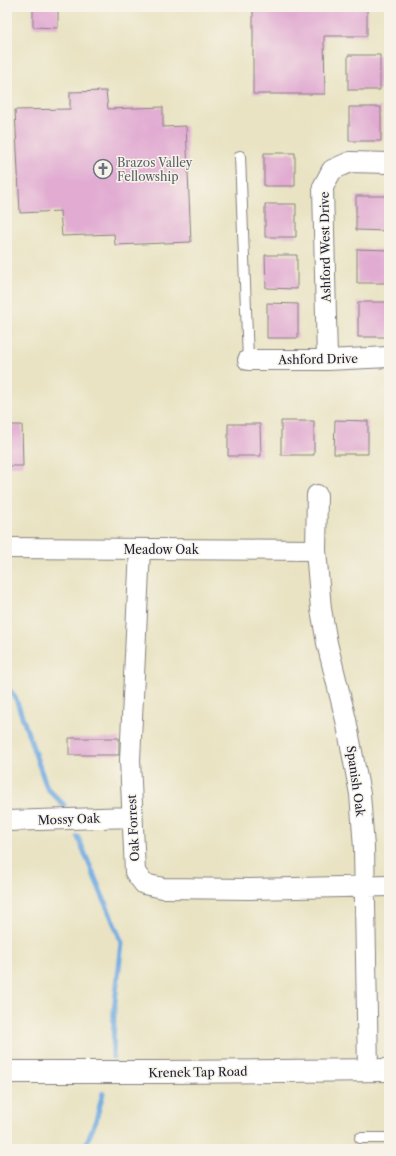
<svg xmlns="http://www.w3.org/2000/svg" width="396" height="1156" font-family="'Libre Caslon Text',serif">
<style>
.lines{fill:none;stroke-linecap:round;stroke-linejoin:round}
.stream{stroke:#71aae1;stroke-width:5}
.building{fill:#e1abd2}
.lane-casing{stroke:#86827f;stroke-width:12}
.street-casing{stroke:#86827f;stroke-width:22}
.secondary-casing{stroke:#86827f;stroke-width:24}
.lane{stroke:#fff;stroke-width:10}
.street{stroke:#fff;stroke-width:20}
.secondary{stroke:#fff;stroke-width:22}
.labels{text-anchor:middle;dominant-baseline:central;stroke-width:3;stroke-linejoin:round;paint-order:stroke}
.worship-label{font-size:12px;fill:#5b616d;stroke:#f7f3e8;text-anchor:start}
.street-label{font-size:12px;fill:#22223b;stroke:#f7f3e8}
</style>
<rect width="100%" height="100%" fill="#f7f3e8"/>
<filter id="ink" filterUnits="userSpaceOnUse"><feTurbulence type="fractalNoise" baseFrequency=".025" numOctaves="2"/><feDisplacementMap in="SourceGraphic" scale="8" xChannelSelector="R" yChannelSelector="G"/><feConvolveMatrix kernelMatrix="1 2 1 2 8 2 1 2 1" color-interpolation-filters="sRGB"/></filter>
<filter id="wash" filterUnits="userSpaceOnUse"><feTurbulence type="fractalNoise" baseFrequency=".012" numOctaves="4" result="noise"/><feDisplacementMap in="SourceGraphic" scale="16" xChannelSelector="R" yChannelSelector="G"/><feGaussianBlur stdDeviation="0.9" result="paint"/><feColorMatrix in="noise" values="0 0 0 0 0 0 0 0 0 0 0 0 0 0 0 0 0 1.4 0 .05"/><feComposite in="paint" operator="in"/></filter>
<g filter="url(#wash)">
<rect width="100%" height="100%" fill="#e9e3c3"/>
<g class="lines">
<path class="stream" d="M 7,686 L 16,699 L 47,788 L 64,805
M 78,837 L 122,943 L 114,1010 L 113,1057
M 84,1149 L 96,1120 L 103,1093"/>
</g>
<g id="blocks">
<path class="building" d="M 33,7 L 58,7 L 58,28 L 33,27 Z
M 253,7 L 367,7 L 367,36 L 324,36 L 325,94 L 253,94 Z
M 348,55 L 380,55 L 380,90 L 348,90 Z
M 106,91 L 108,109 L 163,107 L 163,127 L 186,126 L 191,242 L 115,245 L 114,234 L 62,236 L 60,211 L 20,213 L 15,110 L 70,109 L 70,92 Z
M 349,107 L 381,107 L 381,141 L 349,141 Z
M 264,153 L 295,153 L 295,186 L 264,186 Z
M 356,196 L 388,196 L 388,231 L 356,230 Z
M 265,204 L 296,204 L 296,237 L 265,237 Z
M 357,249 L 389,250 L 389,283 L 357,283 Z
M 265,255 L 297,255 L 297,289 L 266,288 Z
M 358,302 L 389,302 L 389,337 L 358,337 Z
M 267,303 L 298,304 L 298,338 L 267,338 Z
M 335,420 L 368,421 L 368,454 L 334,454 Z
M 281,421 L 314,421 L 314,455 L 281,455 Z
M 228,424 L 260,424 L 261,456 L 228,456 Z
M 7,425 L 22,425 L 23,466 L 7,466 Z
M 69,738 L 119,738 L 119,755 L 69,755 Z"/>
</g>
</g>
<g filter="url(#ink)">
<use href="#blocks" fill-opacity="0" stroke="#86827f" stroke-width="1"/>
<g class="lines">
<defs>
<path id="lane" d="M 240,156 L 248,360
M 360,1138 L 389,1138"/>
<path id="street" d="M 248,360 L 327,360 L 389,357
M 327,360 L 323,187 L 332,170 L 350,162 L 389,163
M 317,495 L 316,550 L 321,609 L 327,643 L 346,720 L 360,794 L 364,848 L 368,1070
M 7,548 L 316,550
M 140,549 L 130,760 L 135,872 L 144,884 L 163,888 L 249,889 L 389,886
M 7,821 L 131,817"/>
<path id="secondary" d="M 7,1072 L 162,1072 L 389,1070"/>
</defs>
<use href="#lane" class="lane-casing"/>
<use href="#street" class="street-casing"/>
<use href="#secondary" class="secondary-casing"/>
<use href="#lane" class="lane"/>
<use href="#street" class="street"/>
<use href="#secondary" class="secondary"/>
</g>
</g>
<defs>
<symbol id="church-ring" viewBox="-11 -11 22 22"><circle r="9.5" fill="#f7f3e8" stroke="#6b7280" stroke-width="1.5"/><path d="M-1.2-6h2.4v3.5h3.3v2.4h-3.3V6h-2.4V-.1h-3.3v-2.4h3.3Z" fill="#6b7280"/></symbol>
</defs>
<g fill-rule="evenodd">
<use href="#church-ring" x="92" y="158" width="22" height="22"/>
</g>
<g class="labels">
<g class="worship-label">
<text x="117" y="162">Brazos Valley<tspan x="117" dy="14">Fellowship</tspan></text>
</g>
<g class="street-label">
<text transform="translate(325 247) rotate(-91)">Ashford West Drive</text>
<text transform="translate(318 359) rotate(-1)">Ashford Drive</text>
<text x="161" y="549">Meadow Oak</text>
<text transform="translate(356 781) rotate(82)">Spanish Oak</text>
<text transform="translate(69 819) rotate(-2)">Mossy Oak</text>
<text transform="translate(133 828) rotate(-93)">Oak Forrest</text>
<text transform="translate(198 1072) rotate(-1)">Krenek Tap Road</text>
</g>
</g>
<rect width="396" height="1156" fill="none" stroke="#f7f3e8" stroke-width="24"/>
</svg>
